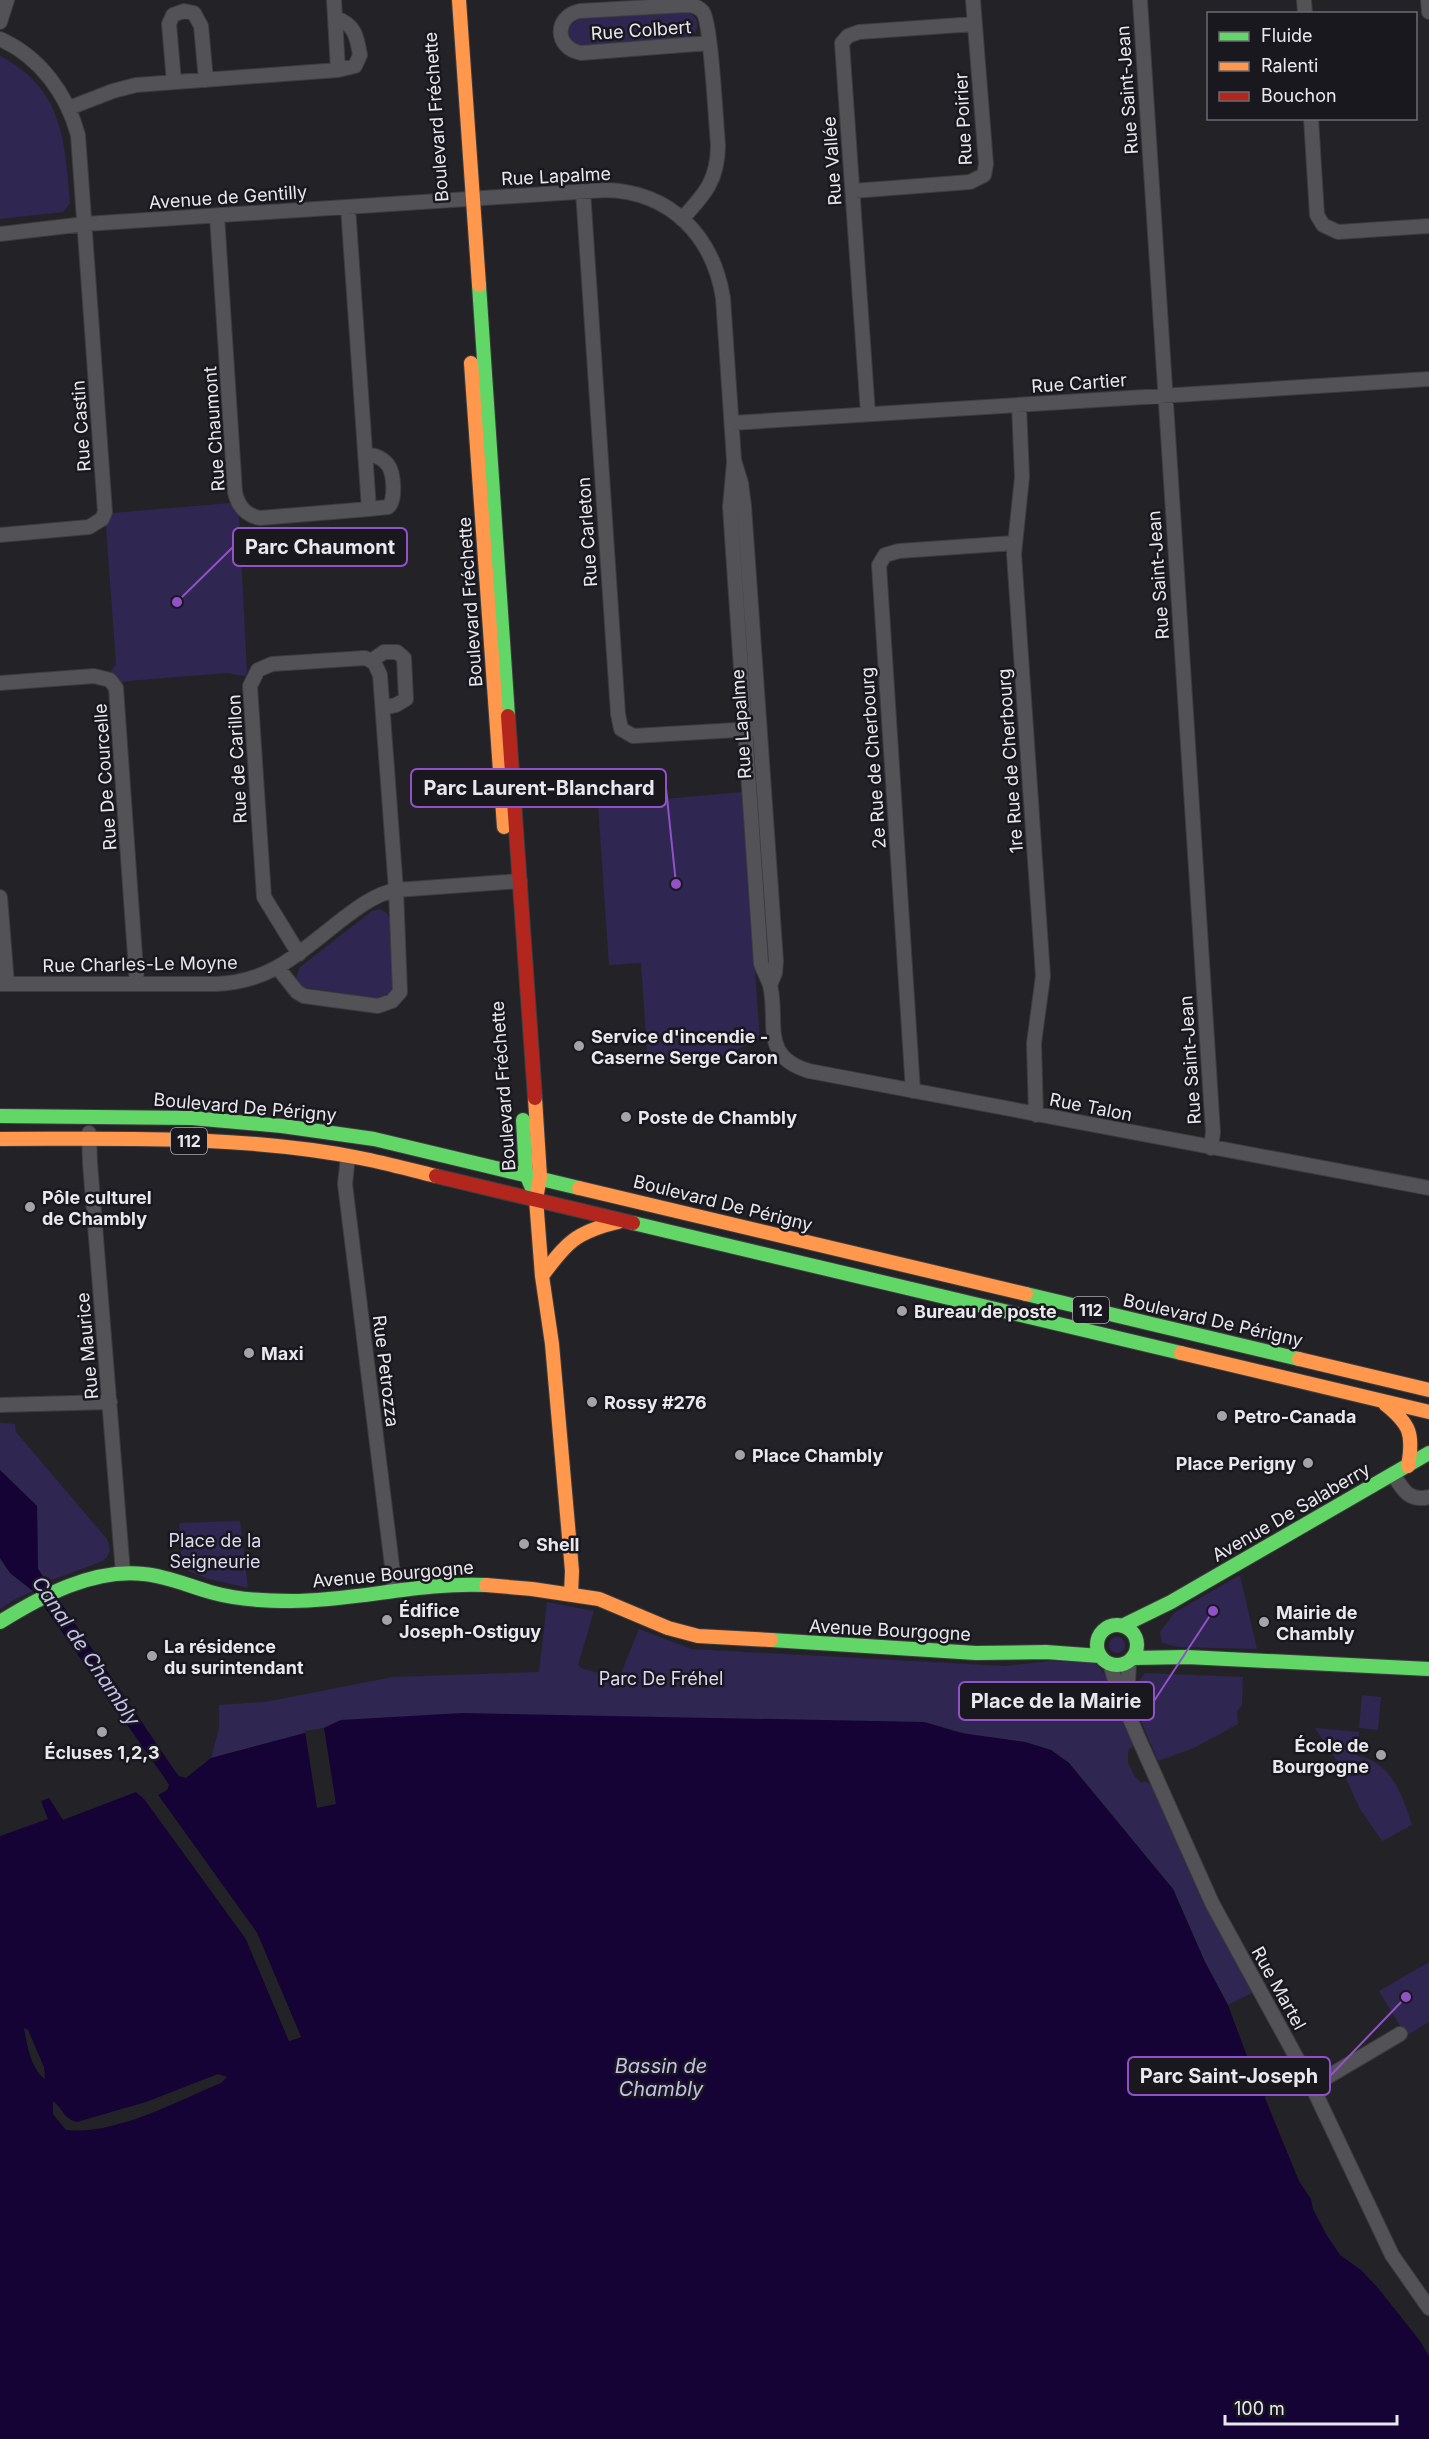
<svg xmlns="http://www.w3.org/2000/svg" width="1429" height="2439" font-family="Inter,sans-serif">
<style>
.green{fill:#2f2651}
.water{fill:#140334;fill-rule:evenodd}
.pier{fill:#232327}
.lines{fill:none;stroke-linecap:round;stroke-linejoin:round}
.street-casing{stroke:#3d3d40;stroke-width:16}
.fast-casing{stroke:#3d3d40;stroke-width:16}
.slow-casing{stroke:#3d3d40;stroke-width:16}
.jam-casing{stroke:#3d3d40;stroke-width:16}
.street{stroke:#535357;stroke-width:14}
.fast{stroke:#63d668;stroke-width:14}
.slow{stroke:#ff974d;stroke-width:14}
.jam{stroke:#b3261e;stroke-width:14}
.poi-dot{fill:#a3a3a8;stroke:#19181f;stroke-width:2}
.labels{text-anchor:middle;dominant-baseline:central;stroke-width:5;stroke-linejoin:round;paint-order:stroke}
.shield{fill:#19181f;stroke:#aaaaaf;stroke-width:1.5}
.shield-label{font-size:16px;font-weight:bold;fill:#e8e8ed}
.street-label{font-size:18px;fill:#e8e8ed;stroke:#19181f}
.poi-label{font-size:18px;font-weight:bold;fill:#e8e8ed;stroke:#19181f;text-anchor:start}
.park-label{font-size:18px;fill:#dddaf1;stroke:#19181f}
.water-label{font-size:20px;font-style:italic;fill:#c6c0ed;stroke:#19181f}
.leader{fill:none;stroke:#9152c8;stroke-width:2}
.callout-dot{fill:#9152c8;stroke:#19181f;stroke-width:2}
.callout{fill:#19181f;stroke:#9152c8;stroke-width:2}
.callout-label{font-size:20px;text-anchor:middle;font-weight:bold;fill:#e8e8ed}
</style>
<rect width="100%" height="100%" fill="#232327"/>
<path class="green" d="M 686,12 C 697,15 700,23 695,33 L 687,38 L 583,45 L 574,44 L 568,36 L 569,26 L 579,19 Z
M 0,56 C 63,88 65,141 70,203 L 63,212 L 0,219 Z
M 231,503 L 239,515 L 247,673 L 245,676 L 227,673 L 128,681 L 121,683 L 118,677 L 110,672 L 116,664 L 106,527 L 112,513 Z
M 742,792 L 760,1040 L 711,1060 L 648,1065 L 641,963 L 609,965 L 598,805 Z
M 380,909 L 387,913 L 391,921 L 393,988 L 388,994 L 375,998 L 302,987 L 296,978 L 300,967 L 372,911 Z
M 0,1423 L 15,1424 L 16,1432 L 107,1539 C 111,1549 111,1554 103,1561 L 46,1582 L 38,1569 L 37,1506 L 0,1470 Z
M 240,1521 L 248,1588 L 209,1579 L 182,1569 L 179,1523 Z
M 0,1558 L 10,1573 L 33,1591 L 15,1599 L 0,1609 Z
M 1240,1575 L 1257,1649 L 1178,1647 L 1162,1643 L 1160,1632 L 1174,1613 Z
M 547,1602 L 594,1611 L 578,1665 L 583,1669 L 619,1678 L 639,1629 L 691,1649 L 1004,1666 L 1051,1661 L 1095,1663 C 1112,1679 1114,1697 1121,1718 C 1124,1727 1129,1736 1132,1744 L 1132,1748 L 1129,1749 L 1128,1752 L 1128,1763 L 1135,1777 L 1142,1783 L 1144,1781 L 1151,1785 L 1203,1903 L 1254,1992 L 1228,2005 L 1205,1962 L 1173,1889 L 1069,1763 L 1051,1750 L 1025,1742 L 975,1736 L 924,1722 L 341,1720 L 324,1728 L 211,1758 L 219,1728 L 219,1705 L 265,1702 L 393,1677 L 539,1672 Z
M1109 1645a8 8 0 1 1 16 0a8 8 0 1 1-16 0Z
M 1145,1673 L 1243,1677 L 1242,1705 L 1237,1711 L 1238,1724 L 1194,1748 L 1158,1761 L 1133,1702 L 1134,1687 Z
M 1362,1695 L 1381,1697 L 1378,1730 L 1359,1728 Z
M 1315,1728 L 1359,1732 L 1358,1756 C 1392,1762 1403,1797 1412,1825 L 1382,1841 L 1360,1809 L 1340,1765 Z
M 1429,1962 L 1429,2022 L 1406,2036 L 1379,1991 Z"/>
<path class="water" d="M 0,1470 L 37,1506 L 38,1569 L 175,1771 L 179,1776 L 186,1778 L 211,1758 L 324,1728 L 341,1720 L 462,1713 L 924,1722 L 961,1733 L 1025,1742 L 1051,1750 L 1069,1763 L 1173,1889 L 1205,1962 L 1228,2005 L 1247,2056 L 1267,2092 L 1265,2098 L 1299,2181 L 1311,2199 L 1313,2209 L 1326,2234 L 1340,2255 L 1361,2270 L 1378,2288 L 1420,2341 L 1429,2356 L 1429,2439 L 0,2439 L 0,1836 L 48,1819 L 41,1801 L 49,1798 L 63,1820 L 136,1792 L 145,1800 L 246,1939 L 289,2041 L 301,2037 L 257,1933 L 158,1795 L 167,1790 L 169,1785 L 166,1780 L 33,1591 L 10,1573 L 0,1558 ZM 24,2028 L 28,2030 L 44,2067 L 45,2079 C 31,2069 27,2045 24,2028 ZM 218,2074 L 227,2077 L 221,2083 C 175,2102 116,2135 66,2130 L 53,2114 L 53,2101 C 63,2109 63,2118 77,2122 L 146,2102 Z"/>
<path class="pier" d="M 324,1728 L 336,1804 L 317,1808 L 305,1731 Z
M 158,1795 L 257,1933 L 301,2037 L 289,2041 L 246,1939 L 145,1800 L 148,1799 L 248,1937 L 291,2037 L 297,2035 L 255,1934 L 155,1796 Z"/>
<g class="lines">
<defs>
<path id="street" d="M 1140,0 L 1213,1132 L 1211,1148
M 1304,0 L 1305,14
M 1428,0 L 1429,12
M 335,18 C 355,24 357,37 360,55 L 355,66 L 338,70
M 0,22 L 7,0
M 0,39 C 40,57 67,94 78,135 L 105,512 L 102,519 L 89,527 L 0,535
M 174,82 L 169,24 L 173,15 L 184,11 L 194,13 L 201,26 L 206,80
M 69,108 L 113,91 L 136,85 L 338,70 L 334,0
M 1311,118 L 1317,215 L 1323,225 L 1338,232 L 1429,226
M 583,191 L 618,714 L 621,729 L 633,736 L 754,729
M 853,191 L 970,182 L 984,175 L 986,164 L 973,0
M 217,216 L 235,492 C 238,506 245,515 260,518 L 369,509 L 348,207
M 682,219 C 705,194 718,180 718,145 C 716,125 711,22 703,12 C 698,6 692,5 686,5 L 580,11 C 554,16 554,48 581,53 L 709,43
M 0,234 L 85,224 L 606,190 C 671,192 713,236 723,298 L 734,460 L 741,483 L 744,506 L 776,961 L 775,973 L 770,985
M 1019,405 L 1022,477 L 1014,554 L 1043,976 L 1034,1043 L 1036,1115
M 868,414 L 842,43 L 848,36 L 859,32 L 975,24
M 732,423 L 1429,379
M 366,455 C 375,455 382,457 388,465 C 394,473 396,501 388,507 L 369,509
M 734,463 L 730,507 L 761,963 C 763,971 768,978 770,985 C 779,1022 759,1056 809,1071 L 1429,1188
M 371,661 L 384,652 L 397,652 L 404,658 L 406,699 L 396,705 L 383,708
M 0,683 L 94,676 L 110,680 L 116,688 L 137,984
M 0,897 L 7,984
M 278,968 L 297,992 L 304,996 L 378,1006 L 392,1001 L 400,992 L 396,890 L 380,675 L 374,662 L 365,658 L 272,664 L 258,670 L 250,686 L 264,897 L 299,954
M 0,984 L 216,984 C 271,982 299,953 340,921 C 357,908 375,894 396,890 L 520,881
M 913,1091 L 879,565 L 885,555 L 899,551 L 1014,543
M 89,1133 L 90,1163 L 123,1573
M 348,1156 L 345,1184 L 395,1590
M 0,1405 L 110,1402
M 1393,1474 C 1402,1489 1409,1502 1429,1497
M 1110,1664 L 1119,1693 L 1137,1735 L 1212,1903 L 1312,2086 L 1392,2255 L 1429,2308
M 1127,1705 L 1129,1662
M 1312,2086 L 1400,2034"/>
<path id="fast" d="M 479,285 L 508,716
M 0,1116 L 192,1118 L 282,1126 L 374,1139 L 579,1188
M 523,1120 L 526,1174 L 532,1188
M 633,1223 L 1181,1353
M 1026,1294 L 1299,1359
M 0,1622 C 42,1596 93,1568 144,1574 C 168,1576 191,1587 214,1593 C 239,1600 265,1601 291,1601 C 356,1601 420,1582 486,1585
M1097 1645a20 20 0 1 1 40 0a20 20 0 1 1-40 0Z
M 1122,1626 L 1171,1602 L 1429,1453
M 771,1640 L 976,1653 L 1046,1652 L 1100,1656
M 1133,1658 L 1187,1657 L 1429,1669"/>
<path id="slow" d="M 459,0 L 479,285
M 471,363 L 504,827
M 535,1098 L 540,1177 L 536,1199 L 542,1276 L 552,1344 L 572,1571 L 571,1594
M 0,1139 C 119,1139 243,1135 360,1158 C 386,1163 411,1170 436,1176
M 579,1188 L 1026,1294
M 542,1276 C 567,1242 576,1232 618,1222
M 1181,1353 L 1429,1412
M 1299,1359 L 1429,1390
M 1385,1404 C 1410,1424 1414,1434 1408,1466
M 486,1585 L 532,1589 L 599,1599 L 668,1628 L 698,1636 L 771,1640"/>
<path id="jam" d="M 508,716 L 535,1098
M 436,1176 L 633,1223"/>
</defs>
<use href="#street" class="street-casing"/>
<use href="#fast" class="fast-casing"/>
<use href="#slow" class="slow-casing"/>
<use href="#jam" class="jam-casing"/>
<use href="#street" class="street"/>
<use href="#fast" class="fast"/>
<use href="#slow" class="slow"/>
<use href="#jam" class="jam"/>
</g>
<g class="poi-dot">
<circle cx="579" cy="1046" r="6"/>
<circle cx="626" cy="1117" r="6"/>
<circle cx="30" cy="1207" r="6"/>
<circle cx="902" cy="1311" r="6"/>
<circle cx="249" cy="1353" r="6"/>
<circle cx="592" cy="1402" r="6"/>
<circle cx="1222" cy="1416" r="6"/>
<circle cx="740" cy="1455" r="6"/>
<circle cx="1308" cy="1463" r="6"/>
<circle cx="524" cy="1544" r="6"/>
<circle cx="387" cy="1620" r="6"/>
<circle cx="1264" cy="1622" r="6"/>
<circle cx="152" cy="1656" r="6"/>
<circle cx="102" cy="1732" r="6"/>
<circle cx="1381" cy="1755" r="6"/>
</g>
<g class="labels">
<g class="shield">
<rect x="171" y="1128" width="36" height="26" rx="4.5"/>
<rect x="1073" y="1297" width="36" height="26" rx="4.5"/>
</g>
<g class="shield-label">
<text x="189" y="1141">112</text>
<text x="1091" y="1310">112</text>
</g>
<g class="street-label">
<text transform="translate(641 30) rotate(-4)">Rue Colbert</text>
<text transform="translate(1127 90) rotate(-94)">Rue Saint-Jean</text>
<text transform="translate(436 117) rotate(-94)">Boulevard Fréchette</text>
<text transform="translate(963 119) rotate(-93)">Rue Poirier</text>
<text transform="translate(832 161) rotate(-94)">Rue Vallée</text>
<text transform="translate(556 176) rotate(-3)">Rue Lapalme</text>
<text transform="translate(228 197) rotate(-4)">Avenue de Gentilly</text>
<text transform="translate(1079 383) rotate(-4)">Rue Cartier</text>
<text transform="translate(81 426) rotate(-94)">Rue Castin</text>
<text transform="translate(214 429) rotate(-94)">Rue Chaumont</text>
<text transform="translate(587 532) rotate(-94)">Rue Carleton</text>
<text transform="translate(1158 575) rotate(-94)">Rue Saint-Jean</text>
<text transform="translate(470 602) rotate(-94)">Boulevard Fréchette</text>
<text transform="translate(741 724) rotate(-94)">Rue Lapalme</text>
<text transform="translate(873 758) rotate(-94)">2e Rue de Cherbourg</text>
<text transform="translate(237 759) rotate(-93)">Rue de Carillon</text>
<text transform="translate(1010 761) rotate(-94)">1re Rue de Cherbourg</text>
<text transform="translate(105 777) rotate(-94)">Rue De Courcelle</text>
<text transform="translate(140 964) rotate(-1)">Rue Charles-Le Moyne</text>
<text transform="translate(1190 1060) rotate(-94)">Rue Saint-Jean</text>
<text transform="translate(503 1086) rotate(-94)">Boulevard Fréchette</text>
<text transform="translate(245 1107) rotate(5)">Boulevard De Périgny</text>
<text transform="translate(1091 1107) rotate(11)">Rue Talon</text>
<text transform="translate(723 1203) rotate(14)">Boulevard De Périgny</text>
<text transform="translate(1213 1320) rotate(13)">Boulevard De Périgny</text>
<text transform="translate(87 1346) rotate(-95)">Rue Maurice</text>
<text transform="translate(386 1371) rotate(83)">Rue Petrozza</text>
<text transform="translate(1291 1512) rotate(-30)">Avenue De Salaberry</text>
<text transform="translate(393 1574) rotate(-5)">Avenue Bourgogne</text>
<text transform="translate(890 1630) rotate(3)">Avenue Bourgogne</text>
<text transform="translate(1279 1988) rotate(61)">Rue Martel</text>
</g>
<g class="poi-label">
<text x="591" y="1036">Service d'incendie -<tspan x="591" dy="21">Caserne Serge Caron</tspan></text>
<text x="638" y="1117">Poste de Chambly</text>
<text x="42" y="1197">Pôle culturel<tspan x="42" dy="21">de Chambly</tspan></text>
<text x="914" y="1311">Bureau de poste</text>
<text x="261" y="1353">Maxi</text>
<text x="604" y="1402">Rossy #276</text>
<text x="1234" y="1416">Petro-Canada</text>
<text x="752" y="1455">Place Chambly</text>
<text x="1296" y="1463" text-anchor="end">Place Perigny</text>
<text x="536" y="1544">Shell</text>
<text x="399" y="1610">Édifice<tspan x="399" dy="21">Joseph-Ostiguy</tspan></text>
<text x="1276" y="1612">Mairie de<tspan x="1276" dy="21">Chambly</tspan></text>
<text x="164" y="1646">La résidence<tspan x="164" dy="21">du surintendant</tspan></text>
<text x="1369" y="1745" text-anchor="end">École de<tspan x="1369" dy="21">Bourgogne</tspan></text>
<text x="102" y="1752" text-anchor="middle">Écluses 1,2,3</text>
</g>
<g class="park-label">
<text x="215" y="1540">Place de la<tspan x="215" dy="21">Seigneurie</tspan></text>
<text x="661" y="1678">Parc De Fréhel</text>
</g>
<g class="water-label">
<text transform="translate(86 1651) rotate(56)">Canal de Chambly</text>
<text x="661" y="2066">Bassin de<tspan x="661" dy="23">Chambly</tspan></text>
</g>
</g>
<path class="leader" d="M177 602L233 547M676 884L666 788M1213 1611L1154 1701M1406 1997L1330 2076"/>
<g class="callout-dot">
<circle cx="177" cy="602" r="6"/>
<circle cx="676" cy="884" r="6"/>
<circle cx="1213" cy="1611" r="6"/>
<circle cx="1406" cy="1997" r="6"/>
</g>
<g class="callout">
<rect x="233" y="528" width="174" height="38" rx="6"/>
<rect x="411" y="769" width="255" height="38" rx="6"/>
<rect x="959" y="1682" width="195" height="38" rx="6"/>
<rect x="1128" y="2057" width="202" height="38" rx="6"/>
</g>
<g class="callout-label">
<text x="320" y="554">Parc Chaumont</text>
<text x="539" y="795">Parc Laurent-Blanchard</text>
<text x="1056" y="1708">Place de la Mairie</text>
<text x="1229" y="2083">Parc Saint-Joseph</text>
</g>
<rect x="1207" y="12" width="210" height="108" fill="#19181f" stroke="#6c6b71" stroke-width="1.5"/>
<rect x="1219" y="32" width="30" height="9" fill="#63d668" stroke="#6c6b71" stroke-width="1.5"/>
<text x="1261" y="42" font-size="18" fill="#e8e8ed">Fluide</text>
<rect x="1219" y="62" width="30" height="9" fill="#ff974d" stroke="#6c6b71" stroke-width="1.5"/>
<text x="1261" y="72" font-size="18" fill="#e8e8ed">Ralenti</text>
<rect x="1219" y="92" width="30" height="9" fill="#b3261e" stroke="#6c6b71" stroke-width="1.5"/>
<text x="1261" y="102" font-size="18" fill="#e8e8ed">Bouchon</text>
<path d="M1225 2415v9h172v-9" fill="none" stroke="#e8e8ed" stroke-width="3"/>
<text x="1234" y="2415" font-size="18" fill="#e8e8ed" stroke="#19181f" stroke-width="4.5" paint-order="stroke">100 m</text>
</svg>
